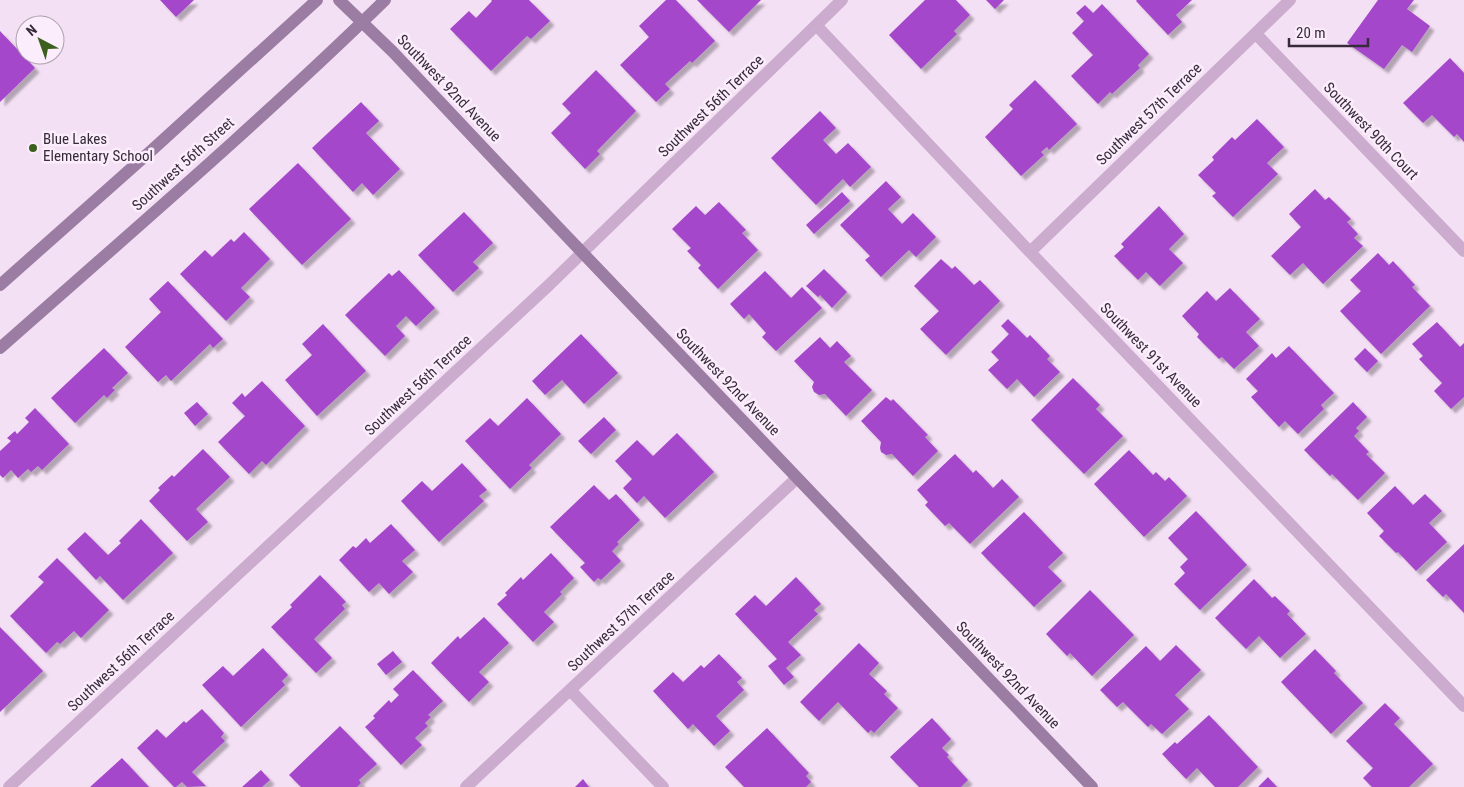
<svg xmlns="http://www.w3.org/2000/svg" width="1464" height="787" font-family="'Roboto Condensed',sans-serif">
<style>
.building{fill:#a447cb;filter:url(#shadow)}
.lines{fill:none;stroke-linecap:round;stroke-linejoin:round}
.street{stroke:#cbabce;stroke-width:12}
.secondary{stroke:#9b7ca2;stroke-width:12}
.poi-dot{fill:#3c5f1d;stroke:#fbedfb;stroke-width:2}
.labels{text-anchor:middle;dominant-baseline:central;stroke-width:5;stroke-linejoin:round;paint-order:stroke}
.street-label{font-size:15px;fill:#372a3b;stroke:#fbedfb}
.poi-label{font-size:15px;fill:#372a3b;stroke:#fbedfb;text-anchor:start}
</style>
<defs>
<filter id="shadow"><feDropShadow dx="4.5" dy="4.5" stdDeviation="1" flood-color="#0004"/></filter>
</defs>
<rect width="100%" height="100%" fill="#f4e0f4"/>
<path class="building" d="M 160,0 L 194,0 L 176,17 Z
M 491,0 L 529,0 L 550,21 L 531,39 L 527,36 L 491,71 L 450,29 L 469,11 L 476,18 L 492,1 Z
M 666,0 L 676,0 L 715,41 L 692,63 L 690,61 L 665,84 L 670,89 L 656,102 L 620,65 L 649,37 L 639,26 Z
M 697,0 L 761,0 L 729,32 Z
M 925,0 L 956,0 L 970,15 L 954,31 L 957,34 L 921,69 L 889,35 Z
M 986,0 L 1004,0 L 995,9 Z
M 1137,0 L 1192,0 L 1176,15 L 1182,22 L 1168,35 L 1136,1 Z
M 1378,0 L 1414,0 L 1407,9 L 1430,26 L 1412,52 L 1402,45 L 1384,69 L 1347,43 Z
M 1102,4 L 1149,54 L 1138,65 L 1140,68 L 1112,94 L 1110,92 L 1098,104 L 1071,76 L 1093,55 L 1072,33 L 1084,21 L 1076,13 L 1085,5 L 1093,13 Z
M 0,31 L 35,68 L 0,102 Z
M 1450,58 L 1464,73 L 1464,142 L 1457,134 L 1454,137 L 1432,115 L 1423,123 L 1403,103 Z
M 596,70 L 636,111 L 597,151 L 600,154 L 585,169 L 551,133 L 571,113 L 562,104 Z
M 1035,80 L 1077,124 L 1049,150 L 1047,147 L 1041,152 L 1044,155 L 1021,176 L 985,137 L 1013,109 L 1009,105 Z
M 361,102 L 379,121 L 366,133 L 400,169 L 373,195 L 362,183 L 353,192 L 312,148 Z
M 820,111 L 836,128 L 823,140 L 836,154 L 848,143 L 871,167 L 850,187 L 843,179 L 816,205 L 771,158 Z
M 1257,119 L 1284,147 L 1267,163 L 1278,174 L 1233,217 L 1212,196 L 1216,193 L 1198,175 L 1214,160 L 1212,157 L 1232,137 L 1235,140 Z
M 298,163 L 351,219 L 302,265 L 249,209 Z
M 886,181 L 901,197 L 888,209 L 902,224 L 913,213 L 936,237 L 916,257 L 909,250 L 881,277 L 865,260 L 870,256 L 840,225 Z
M 1315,189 L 1325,200 L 1329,197 L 1351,219 L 1347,222 L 1358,234 L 1354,238 L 1363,246 L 1323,284 L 1303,263 L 1290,275 L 1271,256 L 1301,227 L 1289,214 Z
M 842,192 L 850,201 L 814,234 L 806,225 Z
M 719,202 L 746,230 L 742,233 L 758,250 L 718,289 L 698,268 L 701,265 L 687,251 L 691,248 L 672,229 L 696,206 L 705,215 Z
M 1159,206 L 1184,234 L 1169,249 L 1183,263 L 1160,286 L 1146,272 L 1138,280 L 1114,256 L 1124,247 L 1121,244 Z
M 464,212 L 493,243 L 473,262 L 479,268 L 453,292 L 418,255 Z
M 244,232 L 270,259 L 241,288 L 250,297 L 226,321 L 180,274 L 205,250 L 212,257 L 231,239 L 234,242 Z
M 1378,253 L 1389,265 L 1393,261 L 1415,285 L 1412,287 L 1430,306 L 1381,354 L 1340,311 L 1361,291 L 1350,280 Z
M 941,259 L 952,269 L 955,266 L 974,285 L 980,280 L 1000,301 L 946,355 L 920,329 L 939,311 L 914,286 Z
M 824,269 L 847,292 L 832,308 L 820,295 L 818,297 L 806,286 Z
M 399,270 L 435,308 L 416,326 L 406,316 L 396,326 L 405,336 L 385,356 L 345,315 L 389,273 L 392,276 Z
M 765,271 L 791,298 L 802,287 L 822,308 L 776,351 L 762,337 L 766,333 L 749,314 L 744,319 L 730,304 Z
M 168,281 L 223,339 L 213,348 L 210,344 L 171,381 L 166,375 L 158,382 L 125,347 L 161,312 L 149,299 Z
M 1230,288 L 1260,319 L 1246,332 L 1259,346 L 1234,369 L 1222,357 L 1219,359 L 1197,337 L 1199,334 L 1182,316 L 1207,291 L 1216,301 Z
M 1008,319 L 1027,338 L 1030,335 L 1050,356 L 1047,359 L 1060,372 L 1034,397 L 1017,379 L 1007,389 L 988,370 L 999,360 L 991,352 L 1009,334 L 1001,326 Z
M 1437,322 L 1460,347 L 1464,343 L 1464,397 L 1451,409 L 1434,391 L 1442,383 L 1419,359 L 1423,356 L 1412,344 Z
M 323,324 L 366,371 L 317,416 L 285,380 L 312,355 L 302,344 Z
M 581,334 L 618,373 L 584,404 L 562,380 L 545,395 L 532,381 Z
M 820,337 L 830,348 L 837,341 L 851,356 L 844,362 L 872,390 L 846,416 L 825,394 L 819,395 L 814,392 L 812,387 L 814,382 L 794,361 Z
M 1289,346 L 1334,393 L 1321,405 L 1324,409 L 1298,434 L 1285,421 L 1279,427 L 1251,397 L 1258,391 L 1246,379 L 1272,353 L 1276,358 Z
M 104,348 L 128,373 L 112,388 L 115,390 L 107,398 L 104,395 L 75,423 L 51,398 Z
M 1365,348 L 1378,361 L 1367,372 L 1354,359 Z
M 1073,378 L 1100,405 L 1096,409 L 1123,436 L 1084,474 L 1031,420 Z
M 262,381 L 305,426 L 266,465 L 262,461 L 249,474 L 218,442 L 245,416 L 232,403 L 242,393 L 245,397 Z
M 886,397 L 891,401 L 893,399 L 928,435 L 925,437 L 938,451 L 913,476 L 892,454 L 886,455 L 881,452 L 880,448 L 881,442 L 861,421 Z
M 527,398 L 561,434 L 529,465 L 532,468 L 510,489 L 465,441 L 490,418 L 498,426 Z
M 197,402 L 208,414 L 195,426 L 184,413 Z
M 1353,402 L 1367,417 L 1356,428 L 1359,431 L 1354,436 L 1369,452 L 1366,454 L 1385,473 L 1358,500 L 1332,474 L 1330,476 L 1304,450 Z
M 35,408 L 69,444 L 42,470 L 38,466 L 31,472 L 28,469 L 18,478 L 11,470 L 3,478 L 0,475 L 0,451 L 11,441 L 7,438 L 15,431 L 17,434 L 29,422 L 25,418 Z
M 604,417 L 616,430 L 591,454 L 578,441 Z
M 677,433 L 714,472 L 665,518 L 644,496 L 637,503 L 623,488 L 632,479 L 615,461 L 637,440 L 653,456 Z
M 203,449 L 230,477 L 196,509 L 208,522 L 187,541 L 149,501 L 160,490 L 158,488 L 172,475 L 174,477 Z
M 1129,450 L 1153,475 L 1156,472 L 1165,481 L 1169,477 L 1187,496 L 1144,537 L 1094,484 Z
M 955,454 L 973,473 L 976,470 L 993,488 L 1002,479 L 1019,497 L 970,544 L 949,523 L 945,526 L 925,505 L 928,502 L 917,490 Z
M 462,463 L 487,490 L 479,496 L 484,501 L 439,542 L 401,501 L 422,481 L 432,491 Z
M 594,485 L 609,500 L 616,494 L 640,520 L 617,542 L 619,544 L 612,551 L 621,561 L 601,580 L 598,578 L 594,582 L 580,567 L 585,563 L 550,527 Z
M 1395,486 L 1413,505 L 1425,494 L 1442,511 L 1429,523 L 1447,542 L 1416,571 L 1398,552 L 1396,553 L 1379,536 L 1384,531 L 1367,513 Z
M 1196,511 L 1247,565 L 1200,610 L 1174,584 L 1185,573 L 1180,567 L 1188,559 L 1168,538 Z
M 1024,512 L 1063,553 L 1048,567 L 1062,581 L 1034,607 L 981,553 Z
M 141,519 L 173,553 L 123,600 L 100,576 L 96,580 L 67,549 L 85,532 L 108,555 L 121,543 L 119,541 Z
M 391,524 L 415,550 L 402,561 L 413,572 L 389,594 L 379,583 L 369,592 L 339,560 L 353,546 L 356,548 L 366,538 L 370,543 Z
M 1464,544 L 1464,613 L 1446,594 L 1443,597 L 1426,580 Z
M 551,553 L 574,578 L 560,592 L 562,594 L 544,612 L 554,622 L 533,642 L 497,604 L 507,595 L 505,593 L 521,577 L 523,580 Z
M 57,558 L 109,610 L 81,638 L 74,631 L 60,644 L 57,642 L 46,653 L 10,616 L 44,582 L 38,577 Z
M 320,575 L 346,602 L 342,605 L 345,609 L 314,639 L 332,658 L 316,673 L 271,627 L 292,607 L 290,605 Z
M 796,577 L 821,604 L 814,610 L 818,614 L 788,642 L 801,655 L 786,668 L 794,677 L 784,685 L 768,666 L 777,659 L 735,614 L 755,595 L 766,606 Z
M 1254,579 L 1272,598 L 1275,596 L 1290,611 L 1287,614 L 1306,634 L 1280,658 L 1259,636 L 1246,649 L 1215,618 Z
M 1090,590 L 1134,635 L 1092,676 L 1070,653 L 1067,656 L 1046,634 Z
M 484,617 L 509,643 L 479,672 L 489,682 L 469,702 L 431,663 L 458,636 L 460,639 Z
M 0,627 L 43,671 L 0,712 Z
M 859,643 L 879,663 L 869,674 L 887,691 L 884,694 L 898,708 L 874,733 L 871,730 L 868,733 L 838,702 L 819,721 L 800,702 Z
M 1176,645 L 1201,670 L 1175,695 L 1189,709 L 1162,734 L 1151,724 L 1148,727 L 1123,702 L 1117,707 L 1100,690 L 1146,646 L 1160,661 Z
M 263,648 L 288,675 L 282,681 L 285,685 L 241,727 L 202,685 L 223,666 L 233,676 Z
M 1315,649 L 1336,671 L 1334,673 L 1363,703 L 1331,734 L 1281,682 Z
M 393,651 L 402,662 L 386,675 L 377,664 Z
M 719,654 L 742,678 L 737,682 L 744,690 L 716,716 L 730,731 L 714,746 L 693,724 L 688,729 L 653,691 L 673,672 L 683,682 L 701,665 L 704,668 Z
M 413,670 L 443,701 L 428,715 L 431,717 L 425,723 L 428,726 L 415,738 L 422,745 L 401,765 L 365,727 L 375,718 L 373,716 L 389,700 L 391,703 L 399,695 L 393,689 Z
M 1385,703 L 1400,718 L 1394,724 L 1433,764 L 1409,787 L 1372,787 L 1363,778 L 1373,768 L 1346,741 Z
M 202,709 L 224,733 L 221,737 L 225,741 L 192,772 L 206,786 L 187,787 L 182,782 L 176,787 L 174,787 L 137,748 L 157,729 L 166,738 L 184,721 L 186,723 Z
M 1209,715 L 1258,767 L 1238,787 L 1215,787 L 1197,768 L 1186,779 L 1162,754 L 1175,742 L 1177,744 Z
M 932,718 L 951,739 L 942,748 L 949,755 L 947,757 L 968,780 L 961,787 L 919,787 L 890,757 Z
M 340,726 L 377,764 L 359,780 L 361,783 L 357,787 L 301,787 L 289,775 Z
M 767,728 L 809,773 L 806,776 L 811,782 L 806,787 L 744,787 L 725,767 Z
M 122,758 L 149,787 L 90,787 Z
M 261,770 L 270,780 L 262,787 L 242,787 Z
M 1268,777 L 1277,787 L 1258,787 Z
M 583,779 L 589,787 L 575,787 Z"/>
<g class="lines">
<path class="street" d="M 816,25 L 1030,252 L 1464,706
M 1256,34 L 1464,251
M 1030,252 L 1290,0
M 571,691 L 663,787
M 9,787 L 549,285 L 842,0
M 466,787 L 797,478"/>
<path class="secondary" d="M 339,0 L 393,52 L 557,226 L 1092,787
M 0,285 L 152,150 L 317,0
M 0,348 C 129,234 261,121 385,0"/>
</g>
<circle class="poi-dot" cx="33" cy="148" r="5"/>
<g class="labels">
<g class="street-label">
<text transform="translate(449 88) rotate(46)">Southwest 92nd Avenue</text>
<text transform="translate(711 106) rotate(-44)">Southwest 56th Terrace</text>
<text transform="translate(1149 114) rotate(-44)">Southwest 57th Terrace</text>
<text transform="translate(1371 131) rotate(46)">Southwest 90th Court</text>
<text transform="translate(183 164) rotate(-42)">Southwest 56th Street</text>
<text transform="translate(1151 355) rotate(46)">Southwest 91st Avenue</text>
<text transform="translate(728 382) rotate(46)">Southwest 92nd Avenue</text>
<text transform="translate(418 385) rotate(-43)">Southwest 56th Terrace</text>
<text transform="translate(621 621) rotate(-43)">Southwest 57th Terrace</text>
<text transform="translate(121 661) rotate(-43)">Southwest 56th Terrace</text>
<text transform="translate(1008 675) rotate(46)">Southwest 92nd Avenue</text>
</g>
<g class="poi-label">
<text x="43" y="139">Blue Lakes<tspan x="43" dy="17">Elementary School</tspan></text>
</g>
</g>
<g transform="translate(40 40) rotate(319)"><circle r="24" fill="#fbedfb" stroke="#ad9fae"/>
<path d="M0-4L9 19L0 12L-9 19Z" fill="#3c5f1d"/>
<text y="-8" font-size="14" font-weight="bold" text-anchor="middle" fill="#372a3b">N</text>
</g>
<path d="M1289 38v8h79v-8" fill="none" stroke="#372a3b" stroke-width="2.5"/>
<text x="1296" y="38" font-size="15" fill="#372a3b" stroke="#fbedfb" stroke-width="4" paint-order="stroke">20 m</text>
</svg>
